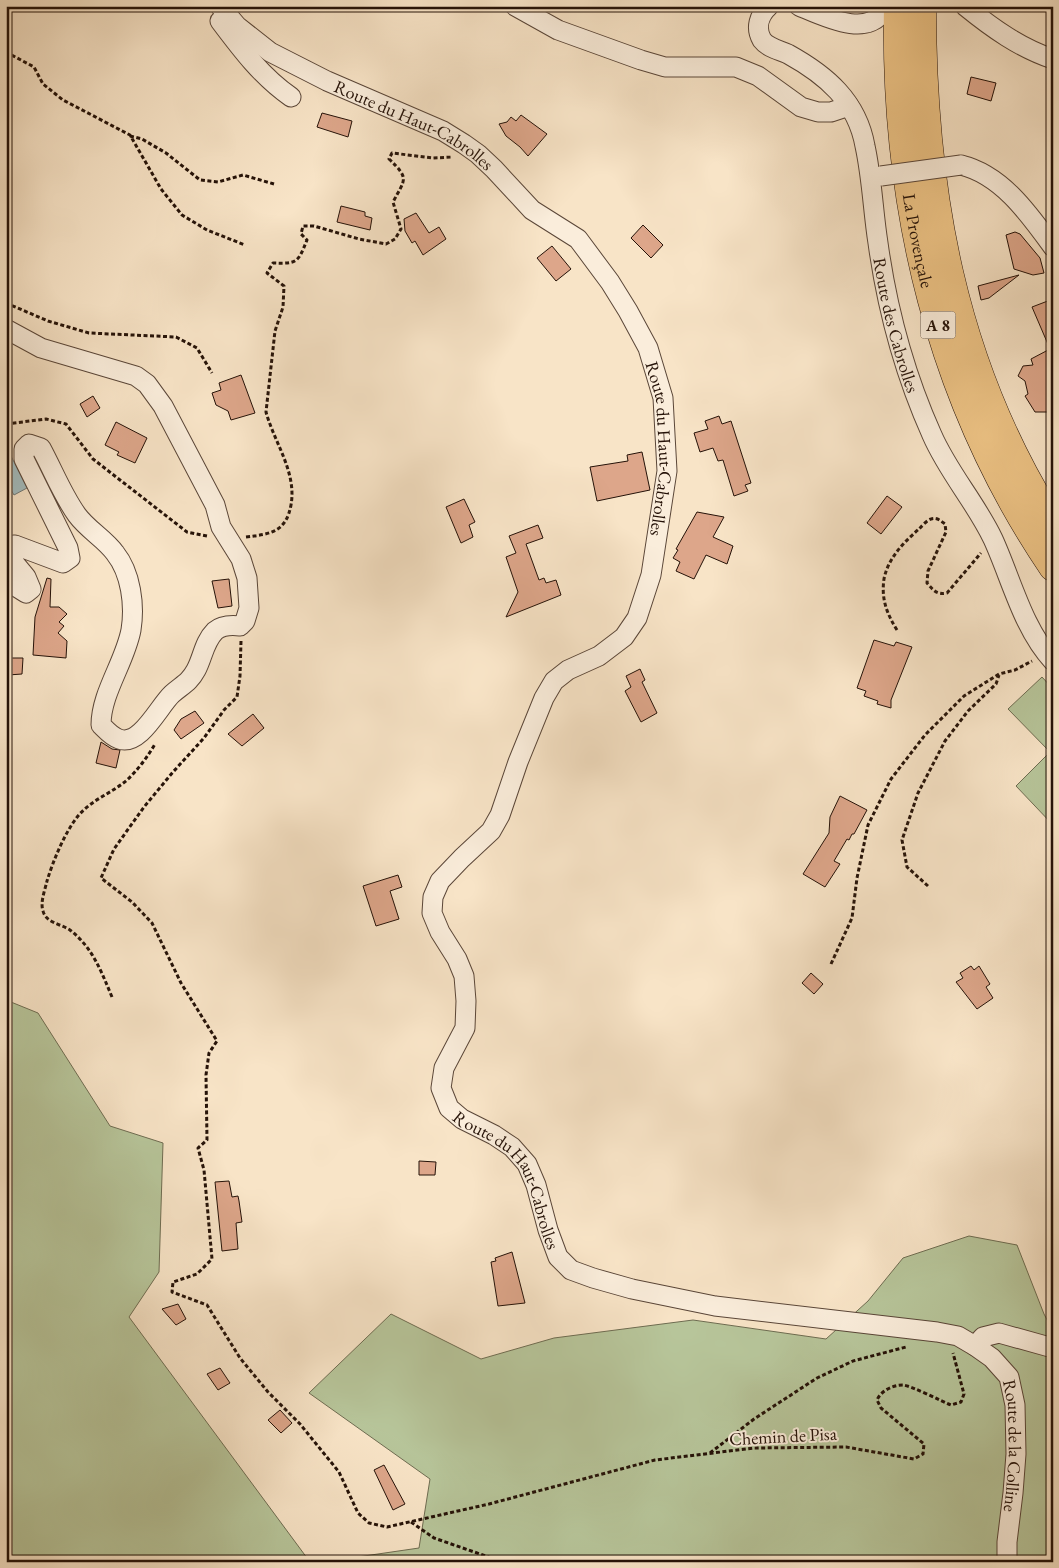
<svg xmlns="http://www.w3.org/2000/svg" width="1059" height="1568" font-family="'EB Garamond',serif">
<style>
.green{fill:#b7c59a;stroke:#6e6c51}
.water{fill:#a2bcbf;stroke:#707876}
.building{fill:#dda68a;stroke:#251208}
.lines{fill:none;stroke-linecap:round;stroke-linejoin:round}
.minor-casing{stroke:#5a4638;stroke-width:21}
.highway-casing{stroke:#251208;stroke-width:29}
.path{stroke:#251208;stroke-width:3;stroke-dasharray:4 2.5;stroke-linecap:butt}
.minor{stroke:#faeddb;stroke-width:19}
.highway{stroke:#ecc284;stroke-width:28}
.minor-bridge-casing{stroke:#5a4638;stroke-width:21;stroke-linecap:butt}
.minor-bridge{stroke:#faeddb;stroke-width:19}
.labels{text-anchor:middle;dominant-baseline:central;stroke-width:4;stroke-linejoin:round;paint-order:stroke}
.shield{fill:#faeddb;stroke:#655447;stroke-width:1}
.shield-label{font-size:16px;font-weight:bold;fill:#251208}
.street-label{font-size:18px;fill:#251208;stroke:#faeddb}
</style>
<rect width="100%" height="100%" fill="#f8e4c7"/>
<filter id="stains"><feTurbulence type="fractalNoise" baseFrequency=".004" numOctaves="4"/><feColorMatrix values="0 0 0 0 .2 0 0 0 0 .09 0 0 0 0 .02 0 0 0 .5 -.17"/></filter>
<radialGradient id="worn" r=".72"><stop offset=".6" stop-color="#630" stop-opacity="0"/><stop offset="1" stop-color="#630" stop-opacity=".3"/></radialGradient>
<path class="green" d="M 1042,677 L 1053,689 L 1053,825 L 1016,786 L 1050,752 L 1008,709 Z
M 6,1000 L 38,1013 L 110,1126 L 163,1143 L 159,1272 L 129,1317 L 310,1562 L 6,1562 Z
M 969,1236 L 1017,1245 L 1044,1314 L 1053,1331 L 1053,1562 L 323,1562 L 419,1548 L 430,1479 L 309,1393 L 391,1314 L 481,1359 L 554,1338 L 693,1320 L 826,1339 L 868,1301 L 903,1258 Z"/>
<path class="water" d="M 11,456 L 27,488 L 14,495 L 6,481 L 6,459 Z"/>
<path class="building" d="M 971,77 L 996,83 L 991,101 L 967,94 Z
M 322,113 L 352,121 L 348,137 L 317,127 Z
M 521,115 L 547,134 L 528,156 L 520,147 L 506,136 L 499,124 L 507,122 L 511,117 L 516,121 Z
M 341,206 L 365,212 L 365,216 L 372,218 L 370,230 L 337,222 Z
M 416,213 L 429,233 L 439,227 L 446,239 L 423,255 L 415,241 L 412,243 L 405,231 L 404,219 Z
M 643,225 L 663,245 L 651,258 L 631,238 Z
M 1015,232 L 1020,234 L 1040,258 L 1044,273 L 1033,275 L 1014,269 L 1006,235 Z
M 552,246 L 571,269 L 556,281 L 537,258 Z
M 1019,275 L 989,298 L 981,300 L 978,286 Z
M 1053,299 L 1053,412 L 1035,412 L 1025,396 L 1028,394 L 1025,381 L 1018,376 L 1023,366 L 1033,365 L 1031,359 L 1050,349 L 1032,307 Z
M 241,375 L 255,413 L 231,420 L 228,411 L 216,405 L 212,393 L 221,390 L 219,383 Z
M 93,396 L 100,408 L 87,417 L 80,404 Z
M 719,416 L 722,424 L 731,421 L 751,483 L 745,485 L 748,491 L 734,496 L 723,460 L 718,461 L 713,448 L 700,452 L 694,433 L 708,429 L 705,421 Z
M 116,422 L 147,438 L 135,463 L 117,455 L 119,452 L 105,445 Z
M 642,452 L 650,490 L 597,501 L 590,467 L 628,461 L 627,455 Z
M 887,496 L 902,507 L 881,534 L 867,523 Z
M 464,499 L 475,522 L 469,525 L 473,537 L 461,543 L 446,507 Z
M 697,512 L 724,517 L 713,537 L 733,546 L 727,564 L 706,555 L 694,579 L 676,571 L 680,562 L 673,558 L 678,550 L 676,549 Z
M 538,525 L 543,538 L 526,544 L 539,580 L 544,578 L 546,583 L 556,580 L 561,595 L 506,617 L 518,592 L 506,557 L 516,553 L 509,536 Z
M 47,578 L 51,579 L 50,607 L 59,607 L 67,614 L 59,622 L 64,626 L 58,633 L 67,641 L 66,658 L 33,655 L 35,617 Z
M 229,579 L 232,606 L 218,608 L 212,581 Z
M 874,640 L 894,646 L 896,642 L 912,647 L 891,700 L 891,708 L 877,704 L 878,701 L 864,696 L 866,691 L 857,688 Z
M 9,658 L 23,658 L 22,674 L 8,675 Z
M 640,669 L 645,680 L 642,682 L 657,713 L 641,722 L 625,691 L 631,687 L 626,676 Z
M 195,711 L 204,723 L 181,739 L 174,730 L 181,719 Z
M 253,714 L 264,728 L 242,746 L 228,734 Z
M 101,742 L 112,749 L 120,750 L 116,768 L 96,763 Z
M 840,796 L 867,810 L 854,834 L 852,834 L 849,840 L 847,839 L 834,861 L 840,864 L 825,887 L 803,874 L 829,833 L 830,817 Z
M 398,875 L 402,887 L 390,891 L 399,919 L 376,926 L 363,886 Z
M 971,966 L 974,970 L 979,966 L 990,984 L 986,987 L 993,998 L 977,1009 L 956,982 L 963,978 L 960,973 Z
M 811,973 L 823,984 L 814,994 L 802,983 Z
M 419,1161 L 436,1162 L 435,1175 L 419,1175 Z
M 229,1181 L 232,1197 L 238,1196 L 239,1201 L 242,1222 L 236,1223 L 238,1249 L 222,1251 L 215,1182 Z
M 512,1252 L 525,1303 L 498,1306 L 491,1262 L 496,1261 L 495,1258 Z
M 178,1304 L 186,1319 L 176,1325 L 162,1309 Z
M 220,1368 L 230,1383 L 218,1390 L 207,1374 Z
M 280,1410 L 292,1423 L 281,1433 L 268,1420 Z
M 384,1465 L 405,1504 L 393,1510 L 374,1470 Z"/>
<g class="lines">
<defs>
<g id="minor">
<path id="s1" d="M 220,6 L 237,26 L 270,52 L 327,81 L 443,131 L 464,144 L 478,154 L 494,169 L 532,210 L 578,239 L 610,282 L 628,311 L 648,348 L 663,398 L 667,471 L 651,575 L 637,618 L 624,637 L 599,656 L 568,670 L 554,681 L 544,698 L 518,762 L 500,815 L 491,831 L 462,858 L 440,881 L 433,897 L 432,913 L 440,932 L 457,959 L 464,976 L 466,1001 L 465,1028 L 444,1068 L 441,1088 L 449,1108 L 462,1119 L 494,1135 L 512,1147 L 527,1164 L 536,1185 L 548,1230 L 558,1257 L 571,1270 L 593,1278 L 632,1289 L 715,1306 L 937,1332 L 958,1336 L 975,1346 L 992,1358 L 1009,1377 L 1015,1405 L 1016,1454 L 1013,1493 L 1007,1542 L 1007,1562"/>
<path d="M 515,6 L 558,30 L 641,60 L 665,67 L 736,67 L 758,76 L 801,107 L 818,112 L 831,112 L 849,106"/>
<path id="s2" d="M 769,6 C 759,15 755,28 762,40 C 768,48 779,50 788,54 C 826,75 857,101 865,146 C 872,178 873,211 878,243 C 887,308 905,375 932,435 C 948,472 976,503 993,539 C 1011,578 1023,629 1053,661"/>
<path d="M 799,6 C 823,16 872,41 885,6"/>
<path d="M 965,6 C 992,28 1020,48 1053,59"/>
<path d="M 220,21 C 241,49 262,77 291,97"/>
<path d="M 961,165 C 1002,175 1029,214 1053,247"/>
<path d="M 6,329 L 41,348 L 136,376 L 147,384 L 163,406 L 215,505 L 221,527 L 241,559 L 247,578 L 249,608 L 245,621 L 240,626 C 231,625 222,625 215,631 C 204,642 203,657 196,670 C 189,683 182,685 172,694 C 159,706 140,747 119,739 C 112,737 106,730 101,725 C 101,693 125,662 131,630 C 135,605 131,573 115,553 C 105,539 88,530 77,515 C 62,494 53,470 41,448 L 29,444 L 24,449 L 24,459 L 68,548 L 70,558 L 63,563 L 15,545 L 8,546 L 7,554 L 26,577 L 31,589 L 26,593 L 18,588 L 6,571"/>
<path d="M 975,1346 L 983,1337 L 999,1333 L 1053,1348"/>
</g>
<g id="highway">
<path id="s3" d="M 898,6 C 894,206 940,401 1053,567"/>
<path d="M 922,6 C 922,191 952,365 1053,524"/>
</g>
</defs>
<use href="#minor" class="minor-casing"/>
<use href="#highway" class="highway-casing"/>
<path class="path" d="M 6,52 L 34,67 L 43,84 L 63,100 L 130,135 L 161,189 L 182,215 L 207,230 L 245,245
M 130,136 L 142,139 L 166,153 L 200,180 L 218,182 L 243,175 L 274,184
M 6,303 L 48,321 L 89,333 L 176,337 L 197,348 L 212,373
M 6,424 L 46,419 L 66,424 L 93,459 L 187,532 L 207,536
M 246,537 C 271,534 286,532 291,505 C 297,472 274,442 266,412 L 275,331 L 283,307 L 284,286 L 267,273 L 273,263 C 298,264 298,262 307,240 L 301,234 L 303,226 L 314,226 L 359,239 L 386,244 L 395,239 L 401,229 L 393,202 C 405,179 410,179 389,159 L 392,153 L 433,158 L 453,157
M 897,630 C 887,614 881,599 884,579 C 888,558 904,542 919,529 C 922,526 927,520 931,519 C 937,517 941,521 945,524 L 946,532 L 928,571 L 927,583 C 934,591 937,595 947,593 L 981,553
M 241,641 L 240,676 L 237,697 L 224,710 L 204,738 L 173,772 L 144,807 L 114,849 L 101,878 L 132,902 L 152,923 L 181,983 L 217,1041 L 209,1053 L 206,1075 L 207,1140 L 198,1148 L 204,1170 L 212,1259 L 197,1274 L 173,1282 L 172,1292 L 207,1305 L 240,1358 L 268,1392 L 300,1424 L 339,1472 L 358,1513 L 369,1523 L 387,1527 L 489,1504 L 655,1460 L 754,1448 L 846,1447 L 914,1459 L 923,1454 L 924,1444 L 881,1408 L 877,1400 C 881,1391 892,1385 903,1385 C 912,1386 941,1401 951,1405 L 961,1402 L 964,1394 L 953,1353
M 928,886 L 907,867 L 902,840 L 918,793 L 945,741 L 968,711 L 996,684 L 999,675
M 831,964 L 852,918 L 857,878 L 868,825 L 891,779 L 925,735 L 964,696 L 999,674 L 1015,670 L 1032,661
M 112,997 C 101,971 93,948 70,930 C 61,924 46,923 43,911 C 40,902 45,890 47,881 C 53,861 65,832 78,816 C 91,800 112,793 127,780 C 138,770 148,756 155,744
M 710,1453 L 754,1419 L 817,1378 L 853,1361 L 906,1347
M 411,1522 L 434,1538 L 503,1562"/>
<use href="#minor" class="minor"/>
<use href="#highway" class="highway"/>
<defs>
<path id="minor-bridge" d="M 881,176 L 961,165"/>
</defs>
<use href="#minor-bridge" class="minor-bridge-casing"/>
<use href="#minor-bridge" class="minor-bridge"/>
</g>
<g class="labels">
<rect class="shield" x="920.5" y="311.5" width="35" height="27" rx="4"/>
<g class="shield-label">
<text x="938" y="325">A 8</text>
</g>
<g class="street-label">
<text stroke="none"><textPath href="#s1" startOffset="230">Route du Haut-Cabrolles</textPath></text>
<text stroke="none"><textPath href="#s3" startOffset="236">La Provençale</textPath></text>
<text stroke="none"><textPath href="#s2" startOffset="374">Route des Cabrolles</textPath></text>
<text stroke="none"><textPath href="#s1" startOffset="665">Route du Haut-Cabrolles</textPath></text>
<text stroke="none"><textPath href="#s1" startOffset="1520">Route du Haut-Cabrolles</textPath></text>
<text transform="translate(783 1436) rotate(-3)">Chemin de Pisa</text>
<text stroke="none"><textPath href="#s1" startOffset="2165">Route de la Colline</textPath></text>
</g>
</g>
<rect width="1059" height="1568" fill="none" stroke="#f8e4c7" stroke-width="25"/>
<rect x="8" y="8" width="1044" height="1553" fill="none" stroke="#251208" stroke-width="2.5"/>
<rect x="12" y="12" width="1034" height="1543" fill="none" stroke="#251208"/>
<rect width="100%" height="100%" filter="url(#stains)"/>
<rect width="100%" height="100%" fill="url(#worn)"/>
</svg>
